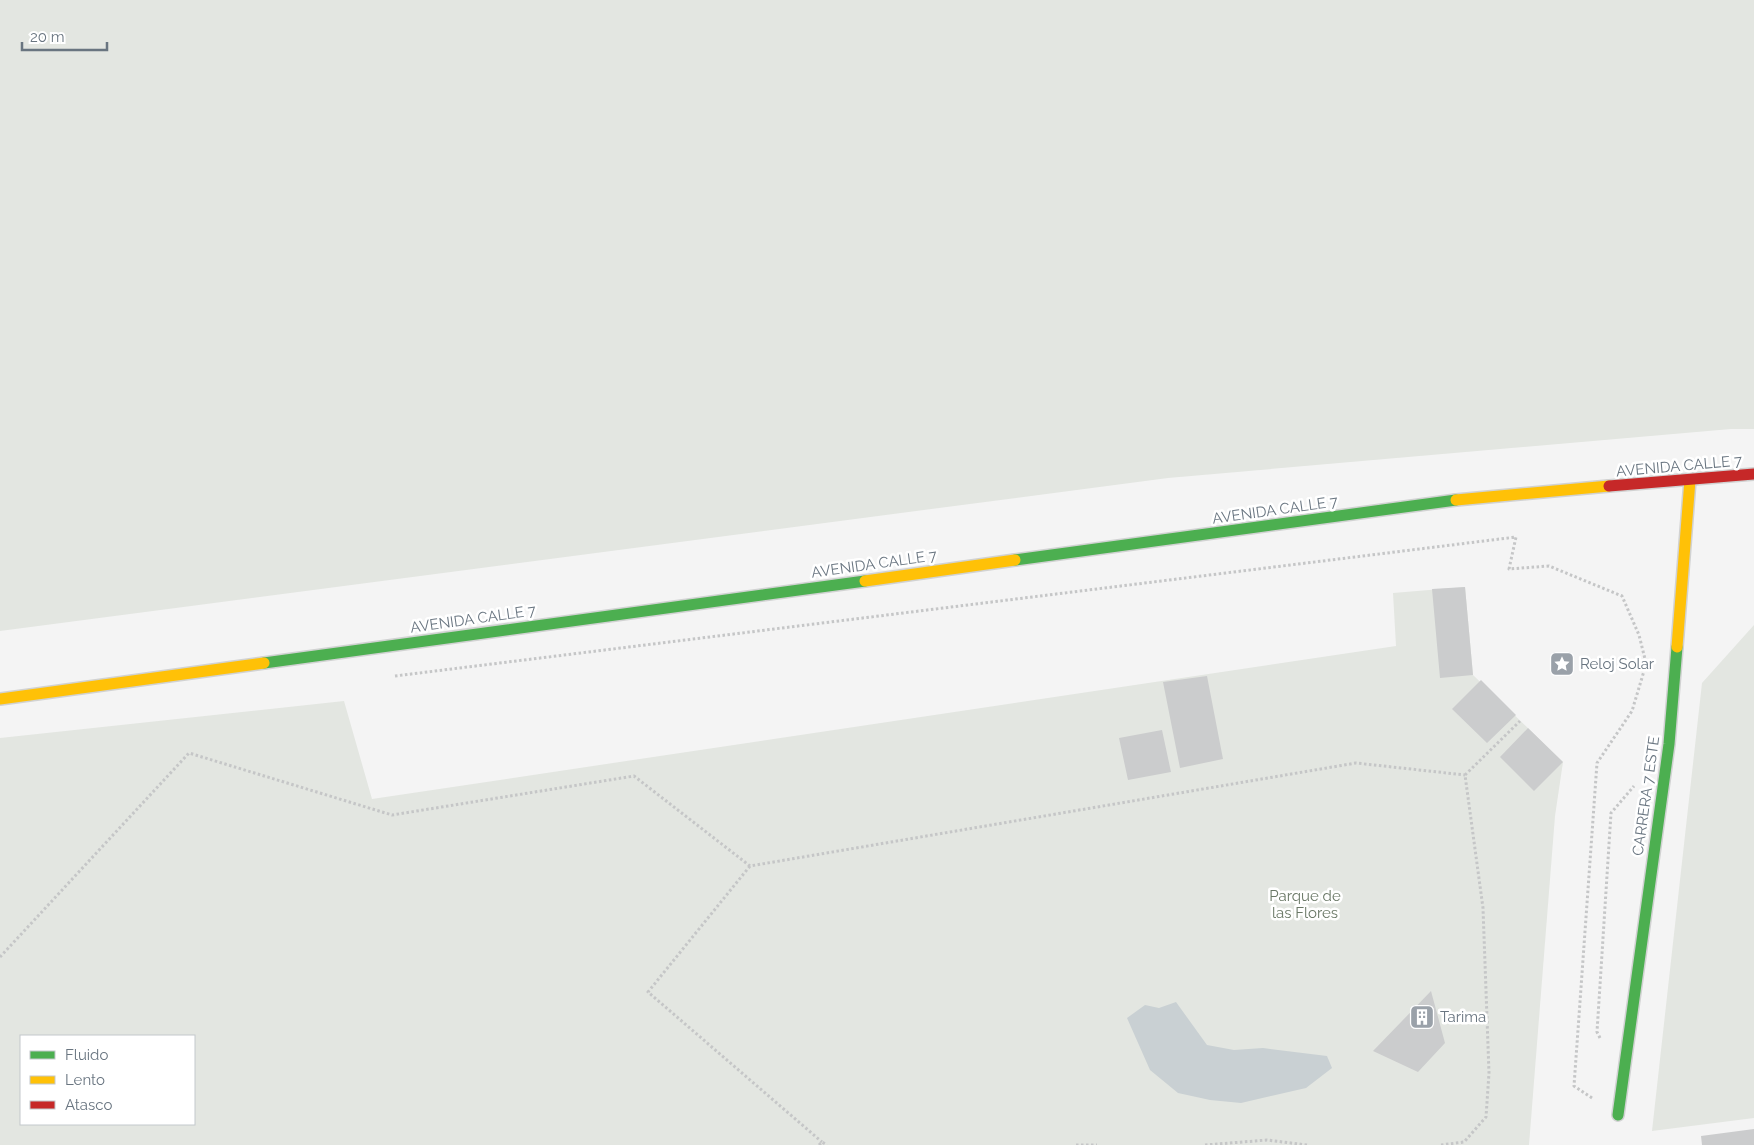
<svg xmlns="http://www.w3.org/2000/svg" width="1754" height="1145" font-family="Raleway,sans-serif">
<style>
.green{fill:#e3e6e1;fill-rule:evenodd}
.water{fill:#c9d0d3}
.building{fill:#cbcccd}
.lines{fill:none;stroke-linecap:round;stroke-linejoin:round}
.fast-casing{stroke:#d1d2d2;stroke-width:14}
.slow-casing{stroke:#d1d2d2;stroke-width:14}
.jam-casing{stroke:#d1d2d2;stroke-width:14}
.path{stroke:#c5c6c7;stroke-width:3;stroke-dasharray:2.5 2.5;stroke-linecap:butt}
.fast{stroke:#4caf50;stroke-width:11}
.slow{stroke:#ffc107;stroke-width:11}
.jam{stroke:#c62828;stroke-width:11}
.labels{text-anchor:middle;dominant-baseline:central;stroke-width:5;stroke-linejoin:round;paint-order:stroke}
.street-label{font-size:15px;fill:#697580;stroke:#fff}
.poi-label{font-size:15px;fill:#697580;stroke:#fff;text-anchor:start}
.park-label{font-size:15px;fill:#6a7866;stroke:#fff}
</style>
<rect width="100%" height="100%" fill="#f4f4f4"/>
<path class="green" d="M 0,0 L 1754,0 L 1754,429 L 1731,429 L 1168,478 L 0,631 Z
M 1465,587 L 1473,675 L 1563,762 L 1555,816 L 1529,1145 L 0,1145 L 0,738 L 344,701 L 372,799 L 1396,646 L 1393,593 ZM 21,1036 L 194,1036 L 194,1124 L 21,1124 Z
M 1754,625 L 1754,1118 L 1652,1131 L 1702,683 Z"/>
<path class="water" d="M 1176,1002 L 1207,1045 L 1234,1050 L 1263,1048 L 1327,1056 L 1332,1068 L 1306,1088 L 1241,1103 L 1210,1100 L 1178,1093 L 1150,1070 L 1127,1018 L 1145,1005 L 1159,1008 Z"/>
<path class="building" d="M 1465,587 L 1473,675 L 1440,678 L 1432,589 Z
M 1207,676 L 1223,759 L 1180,768 L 1163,682 Z
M 1481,680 L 1516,715 L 1487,743 L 1452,709 Z
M 1528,728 L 1563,762 L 1534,791 L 1500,757 Z
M 1162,730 L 1171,772 L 1128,780 L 1119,738 Z
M 1431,991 L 1445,1043 L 1418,1072 L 1373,1051 Z
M 1754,1129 L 1754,1145 L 1702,1145 L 1701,1136 Z"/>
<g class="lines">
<defs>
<path id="fast" d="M 1015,560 L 1456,500
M 264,663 L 865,581
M 1618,1115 L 1669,744 L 1677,647"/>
<path id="slow" d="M 1456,500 L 1609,486
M 865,581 L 1015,560
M 1677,647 L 1690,480
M 0,699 L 264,663"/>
<path id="jam" d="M 1609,486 L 1754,474"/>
</defs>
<use href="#fast" class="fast-casing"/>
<use href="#slow" class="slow-casing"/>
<use href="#jam" class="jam-casing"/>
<path class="path" d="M 395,676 L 1516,537 L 1509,569 L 1549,566 L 1622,596 L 1639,635 L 1646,663
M 1465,775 L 1520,721
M 750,866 L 648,992 L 822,1142
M 0,957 L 189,753 L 392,815 L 634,776 L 750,866 L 1356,763 L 1465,775
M 1600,1038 L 1597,1032 L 1611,813 L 1634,786
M 1592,1098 L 1574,1086 L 1597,763 L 1632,711 L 1644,671
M 819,1145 L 822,1142 L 827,1145
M 1076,1145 L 1097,1145
M 1205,1145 L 1267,1140 L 1307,1145
M 1441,1145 L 1464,1142 L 1486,1117 L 1489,1073 L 1483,908 L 1465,775"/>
<use href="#fast" class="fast"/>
<use href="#slow" class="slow"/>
<use href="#jam" class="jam"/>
</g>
<defs>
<symbol id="sight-square" viewBox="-11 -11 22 22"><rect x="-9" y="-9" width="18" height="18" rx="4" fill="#9aa1a9" stroke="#fff"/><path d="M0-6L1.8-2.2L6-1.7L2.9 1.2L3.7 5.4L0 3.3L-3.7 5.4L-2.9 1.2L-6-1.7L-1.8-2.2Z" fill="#fff"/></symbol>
<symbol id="building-square" viewBox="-11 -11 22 22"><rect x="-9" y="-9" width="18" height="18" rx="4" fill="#9aa1a9" stroke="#fff"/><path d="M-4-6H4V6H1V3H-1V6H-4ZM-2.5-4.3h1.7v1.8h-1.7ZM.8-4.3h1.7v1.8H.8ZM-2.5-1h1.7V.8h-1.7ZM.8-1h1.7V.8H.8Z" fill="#fff"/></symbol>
</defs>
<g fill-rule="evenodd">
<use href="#sight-square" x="1548" y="650" width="28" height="28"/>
<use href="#building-square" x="1408" y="1003" width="28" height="28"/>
</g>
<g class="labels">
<g class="street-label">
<text transform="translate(1679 466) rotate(-5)">AVENIDA CALLE 7</text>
<text transform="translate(1275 510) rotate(-8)">AVENIDA CALLE 7</text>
<text transform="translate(874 564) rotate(-8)">AVENIDA CALLE 7</text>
<text transform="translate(473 619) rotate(-8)">AVENIDA CALLE 7</text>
<text transform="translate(1646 796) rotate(-82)">CARRERA 7 ESTE</text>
</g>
<g class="poi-label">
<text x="1580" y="664">Reloj Solar</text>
<text x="1440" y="1017">Tarima</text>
</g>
<g class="park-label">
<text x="1305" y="896">Parque de<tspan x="1305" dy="17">las Flores</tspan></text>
</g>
</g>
<rect x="20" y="1035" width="175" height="90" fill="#ffffff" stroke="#c3c8cc"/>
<rect x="30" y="1051" width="25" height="8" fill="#4caf50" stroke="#c3c8cc"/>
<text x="65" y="1060" font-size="15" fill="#697580">Fluido</text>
<rect x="30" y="1076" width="25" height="8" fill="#ffc107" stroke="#c3c8cc"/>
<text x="65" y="1085" font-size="15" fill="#697580">Lento</text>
<rect x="30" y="1101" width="25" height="8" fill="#c62828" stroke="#c3c8cc"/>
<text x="65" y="1110" font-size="15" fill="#697580">Atasco</text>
<path d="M22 42v8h85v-8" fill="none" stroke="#697580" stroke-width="2.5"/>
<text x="30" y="42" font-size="15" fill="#697580" stroke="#ffffff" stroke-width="4" paint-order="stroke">20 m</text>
</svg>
